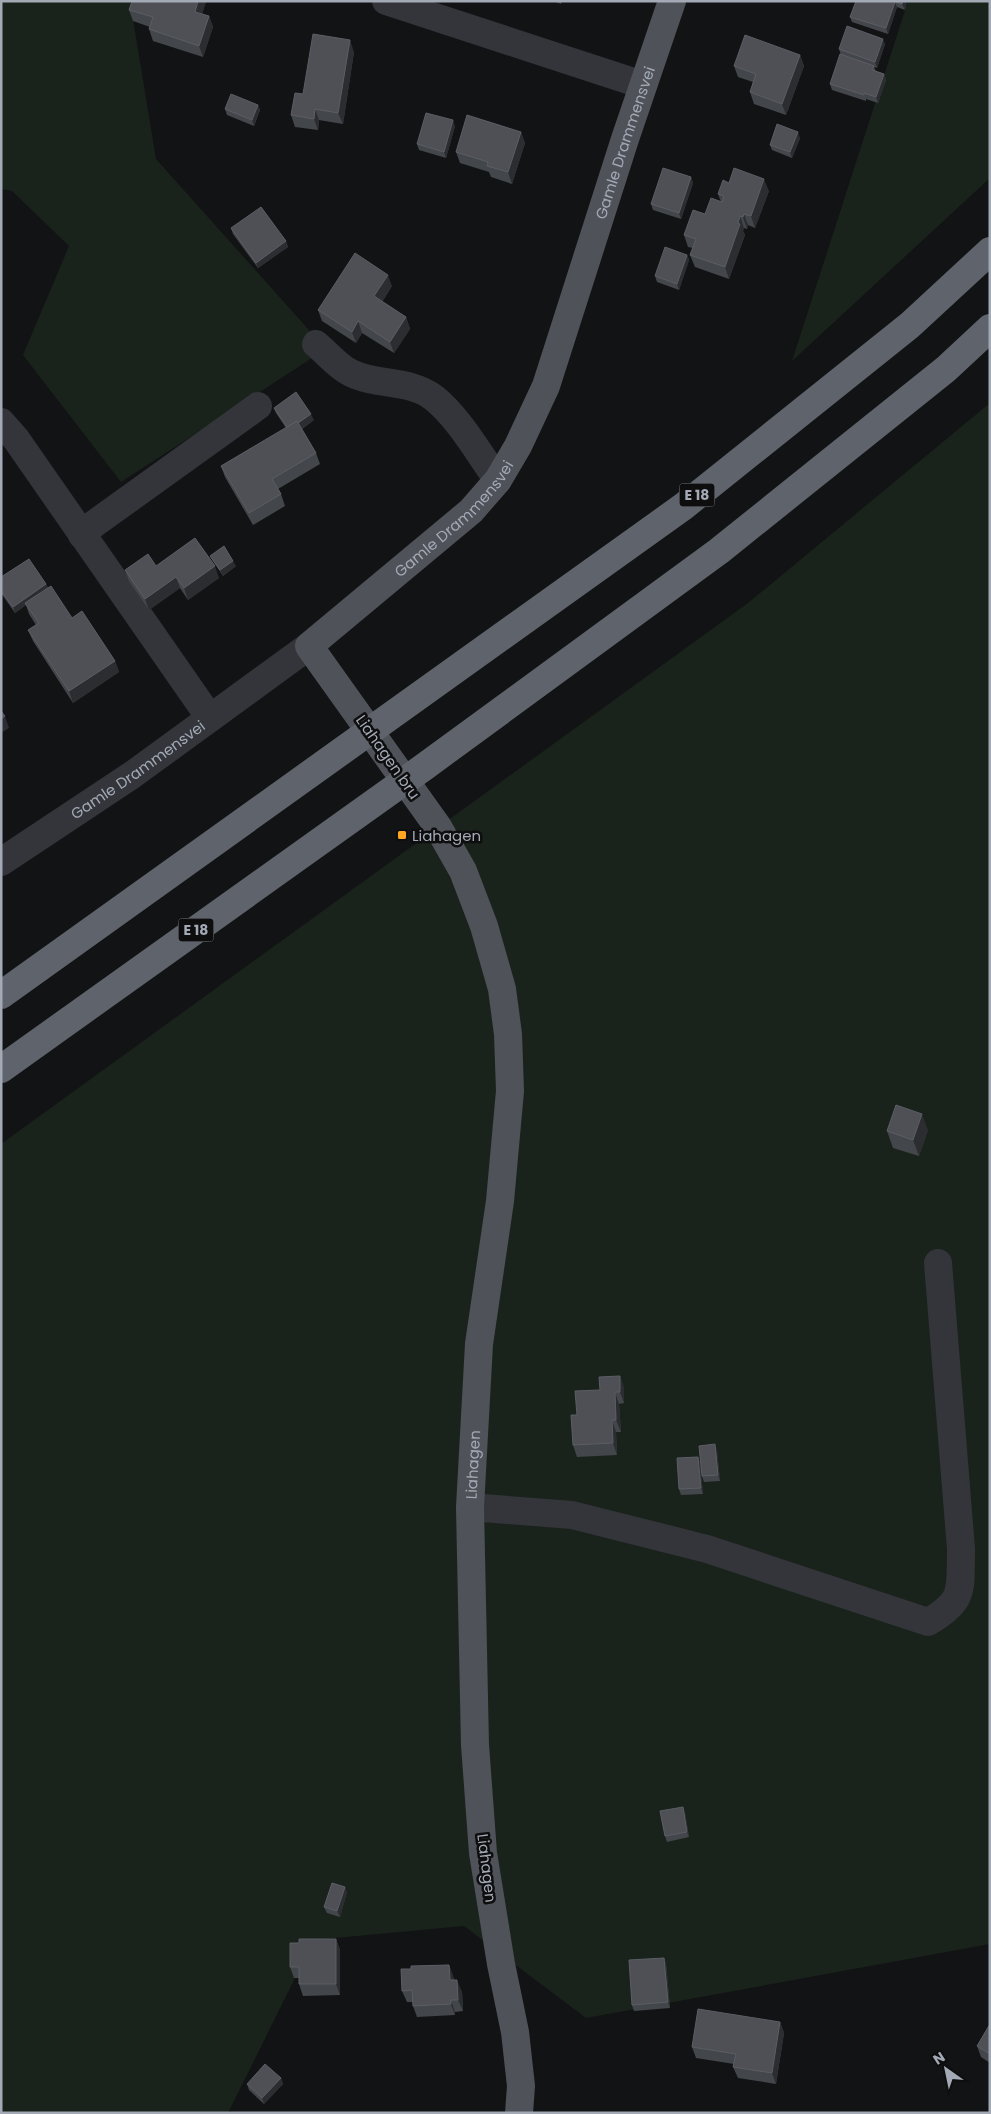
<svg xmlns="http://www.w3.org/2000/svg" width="991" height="2114" font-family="Poppins,sans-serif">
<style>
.green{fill:#1a231b}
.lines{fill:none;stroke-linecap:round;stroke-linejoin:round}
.minor{stroke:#33353a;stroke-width:28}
.major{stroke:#4f5259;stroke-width:28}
.highway{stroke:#5f636b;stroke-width:28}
.wall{fill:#43464a}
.shaded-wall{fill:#2b2d30}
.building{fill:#4e5056;stroke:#5b5e65}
.poi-dot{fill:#ffa720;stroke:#0e0e0f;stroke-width:2}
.labels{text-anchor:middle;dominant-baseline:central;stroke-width:5;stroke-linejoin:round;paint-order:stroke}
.shield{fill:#0e0e0f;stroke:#767b84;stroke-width:1}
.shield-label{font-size:14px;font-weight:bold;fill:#a3aab6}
.street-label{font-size:15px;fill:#a3aab6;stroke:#0e0e0f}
.poi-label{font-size:15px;fill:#a3aab6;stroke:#0e0e0f;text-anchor:start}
</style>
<rect width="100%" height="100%" fill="#121314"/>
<path class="green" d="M 1,1 L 130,1 L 156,159 L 326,349 L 121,482 L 23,355 L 69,246 L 12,191 L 1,189 Z
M 908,1 L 990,1 L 990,178 L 792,361 Z
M 990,403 L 990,1944 L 586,2018 L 464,1926 L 314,1940 L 228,2113 L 1,2113 L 1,1144 L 748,603 Z"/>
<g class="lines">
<g class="minor">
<path d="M 386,1 L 643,85"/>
<path d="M 316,344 C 327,353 338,367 351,373 C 377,386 410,379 434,398 C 459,418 479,454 498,480"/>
<path d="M 1,422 L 16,439 L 210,718"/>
<path d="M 82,535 L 94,524 L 258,406"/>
<path id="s1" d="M 1,862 L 132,775 L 309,646"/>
<path d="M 470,1507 L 572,1515 L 707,1549 L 928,1622 C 966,1600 960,1589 961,1549 L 938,1263"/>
</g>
<path class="major" id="s2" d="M 519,2113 L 521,2086 L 515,2032 L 501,1964 L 483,1853 L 475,1745 L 470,1507 L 479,1344 L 500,1201 L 510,1091 L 508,1034 L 502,989 L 484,926 L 463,871 L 438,827 L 309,646 L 471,511 L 498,480 L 518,446 L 546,386 L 625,139 L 672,1"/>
<path class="highway" d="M 1,995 L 684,506 L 910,325 L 990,251
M 1,1069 L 424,767 L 719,551 L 946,369 L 990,328"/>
</g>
<path class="wall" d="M 132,1 L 206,1 L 202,14 L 209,16 L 213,27 L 203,57 L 153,41 L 149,29 L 150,27 L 133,21 L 129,10 Z
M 553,1 L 562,1 L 561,4 Z
M 856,1 L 907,1 L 905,10 L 897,7 L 888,34 L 852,22 L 850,17 Z
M 885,44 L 877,68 L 874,67 L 876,71 L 884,74 L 886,80 L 878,103 L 866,99 L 866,101 L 832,90 L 830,84 L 841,55 L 839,49 Z
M 354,52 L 343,124 L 319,120 L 318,130 L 295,127 L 291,115 L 303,94 Z
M 800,55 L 804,66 L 786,115 L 754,104 L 750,92 L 753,82 L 738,77 L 734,66 Z
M 258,105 L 260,110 L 254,126 L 227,115 L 225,109 Z
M 455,126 L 446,158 L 419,150 L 417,144 Z
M 521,132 L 525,143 L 512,184 L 491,177 L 489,172 L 460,163 L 456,152 Z
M 800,138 L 792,158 L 772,150 L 770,145 Z
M 691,177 L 693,183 L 681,219 L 653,210 L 651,204 Z
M 729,183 L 769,191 L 755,228 L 748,225 L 747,229 L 744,228 L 743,231 L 745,235 L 729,279 L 695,267 L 690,255 L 693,248 L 688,247 L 684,235 L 705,214 L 721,202 L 718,194 Z
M 231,228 L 286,241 L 288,247 L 258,268 L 233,234 Z
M 687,255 L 689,260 L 679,290 L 657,282 L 655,276 Z
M 392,286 L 382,302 L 406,317 L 410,329 L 394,353 L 362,333 L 356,343 L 322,321 L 318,310 Z
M 274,408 L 314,420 L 302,429 L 316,453 L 320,464 L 278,489 L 281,494 L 285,506 L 253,525 L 225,477 L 221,466 L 286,428 L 276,413 Z
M 210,556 L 236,566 L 223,576 L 213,561 Z
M 156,566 L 219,578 L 188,600 L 180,588 L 149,610 L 129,581 L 125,570 Z
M 1,577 L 46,584 L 48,588 L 72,618 L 115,661 L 119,672 L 73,703 L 33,641 L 28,630 L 36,625 L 29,614 L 26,605 L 15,613 L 1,593 Z
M 928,1130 L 919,1156 L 893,1148 L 887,1131 Z
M 624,1387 L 624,1403 L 619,1404 L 621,1432 L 616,1432 L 617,1455 L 577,1457 L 573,1445 L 577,1415 Z
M 717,1450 L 720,1481 L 704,1482 L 702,1476 Z
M 698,1457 L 700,1463 L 703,1494 L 681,1495 L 679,1489 Z
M 683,1807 L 685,1813 L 689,1837 L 667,1842 L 665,1836 Z
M 347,1892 L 340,1917 L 327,1913 L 324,1907 Z
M 336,1939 L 340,1950 L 340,1995 L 303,1996 L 299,1984 L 299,1978 L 294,1978 L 290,1967 L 299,1943 Z
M 664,1958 L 666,1963 L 670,2008 L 634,2011 L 632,2005 Z
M 449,1965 L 453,1976 L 454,1980 L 462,1992 L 463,2011 L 455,2012 L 455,2015 L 417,2017 L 413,2006 L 413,2002 L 407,2002 L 402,1991 Z
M 780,2022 L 784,2033 L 776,2084 L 738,2078 L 733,2067 L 734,2064 L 696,2058 L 692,2047 Z
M 990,2024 L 990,2063 L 981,2057 L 977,2046 Z
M 281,2078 L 283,2084 L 264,2104 L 249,2090 L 247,2084 Z"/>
<path class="shaded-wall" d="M 198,1 L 206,2 L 199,23 L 195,12 Z
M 903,1 L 907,1 L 905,10 L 902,4 Z
M 895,2 L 897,7 L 888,34 L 886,28 Z
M 209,16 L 213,27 L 203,57 L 199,46 Z
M 883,39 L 885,44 L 877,68 L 875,62 Z
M 350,40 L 354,52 L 343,124 L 338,113 Z
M 800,55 L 804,66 L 786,115 L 782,104 Z
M 884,74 L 886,80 L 878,103 L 876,97 Z
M 258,105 L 260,110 L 254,126 L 252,120 Z
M 315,109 L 319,120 L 318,130 L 314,119 Z
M 453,120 L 455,126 L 446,158 L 444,152 Z
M 521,132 L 525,143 L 512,184 L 508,172 Z
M 798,132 L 800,138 L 792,158 L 790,152 Z
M 691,177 L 693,183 L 681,219 L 679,213 Z
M 764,179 L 769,191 L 755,228 L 751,216 Z
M 744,214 L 748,225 L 747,229 L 743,217 Z
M 740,216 L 744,228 L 743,231 L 745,235 L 729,279 L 725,267 Z
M 286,241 L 288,247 L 258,268 L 256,263 Z
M 687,255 L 689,260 L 679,290 L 677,284 Z
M 388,275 L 392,286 L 378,308 L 374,296 Z
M 406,317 L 410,329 L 394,353 L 390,342 Z
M 358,321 L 362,333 L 356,343 L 352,332 Z
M 311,414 L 314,420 L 291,436 L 289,430 Z
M 233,561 L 236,566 L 223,576 L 220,570 Z
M 215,566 L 219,578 L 188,600 L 184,588 Z
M 176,577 L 180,588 L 149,610 L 145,599 Z
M 46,584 L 48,590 L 25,603 L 26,605 L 15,613 L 13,607 Z
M 115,661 L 119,672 L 73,703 L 69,691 Z
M 5,716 L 9,728 L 1,733 L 1,719 Z
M 922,1114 L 928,1130 L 919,1156 L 913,1140 Z
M 620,1376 L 624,1387 L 624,1403 L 620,1392 Z
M 615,1392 L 619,1404 L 621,1432 L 616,1420 Z
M 612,1420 L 616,1432 L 617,1455 L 613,1443 Z
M 715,1444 L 717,1450 L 720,1481 L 718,1475 Z
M 698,1457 L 700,1463 L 703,1494 L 701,1488 Z
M 683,1807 L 685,1813 L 689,1837 L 687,1832 Z
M 345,1887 L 347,1892 L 340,1917 L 337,1911 Z
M 336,1939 L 340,1950 L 340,1995 L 336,1984 Z
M 664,1958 L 666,1963 L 670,2008 L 668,2002 Z
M 449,1965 L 453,1976 L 454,1992 L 450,1980 Z
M 457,1980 L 462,1992 L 463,2011 L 458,2000 Z
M 451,2000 L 455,2012 L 455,2015 L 451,2004 Z
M 780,2022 L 784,2033 L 776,2084 L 772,2073 Z
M 281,2078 L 283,2084 L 264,2104 L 262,2098 Z"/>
<path class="building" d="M 132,1 L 198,1 L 195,12 L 209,16 L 199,46 L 149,29 L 153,17 L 129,10 Z
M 856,1 L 903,1 L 902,4 L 895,2 L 886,28 L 850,17 Z
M 847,26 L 883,39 L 875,62 L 839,49 Z
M 313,34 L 350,40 L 338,113 L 315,109 L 314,119 L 291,115 L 295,93 L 303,94 Z
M 745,35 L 800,55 L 782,104 L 750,92 L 756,74 L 734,66 Z
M 840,54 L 874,66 L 872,70 L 884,74 L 876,97 L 864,93 L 864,95 L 830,84 Z
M 231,94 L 258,105 L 252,120 L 225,109 Z
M 426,113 L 453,120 L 444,152 L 417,144 Z
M 467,115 L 521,132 L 508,172 L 487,166 L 488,162 L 456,152 Z
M 777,124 L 798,132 L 790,152 L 770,145 Z
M 663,168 L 691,177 L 679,213 L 651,204 Z
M 734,168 L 764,179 L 751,216 L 744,214 L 743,217 L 740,216 L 738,223 L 740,224 L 725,267 L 690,255 L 696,239 L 684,235 L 693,210 L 705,214 L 711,198 L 722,202 L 724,196 L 718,194 L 723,180 L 729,183 Z
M 261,207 L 286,241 L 256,263 L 231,228 Z
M 665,247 L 687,255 L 677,284 L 655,276 Z
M 355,253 L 388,275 L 374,296 L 406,317 L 390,342 L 358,321 L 352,332 L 318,310 Z
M 296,392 L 311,414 L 298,423 L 297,421 L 287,427 L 274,408 Z
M 297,421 L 316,453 L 272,479 L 281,494 L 249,513 L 221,466 Z
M 195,538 L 215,566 L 184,588 L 176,577 L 145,599 L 125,570 L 148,554 L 156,566 Z
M 224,546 L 233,561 L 220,570 L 210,556 Z
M 29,559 L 46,584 L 13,607 L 1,591 L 1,577 Z
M 51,586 L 72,618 L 82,611 L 115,661 L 69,691 L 28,630 L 39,623 L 25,603 Z
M 1,711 L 5,716 L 1,719 Z
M 896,1105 L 922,1114 L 913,1140 L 887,1131 Z
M 620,1376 L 620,1392 L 615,1392 L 616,1420 L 612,1420 L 613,1443 L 573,1445 L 571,1415 L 577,1415 L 575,1391 L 600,1390 L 599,1377 Z
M 715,1444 L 718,1475 L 702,1476 L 699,1446 Z
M 698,1457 L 701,1488 L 679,1489 L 677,1458 Z
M 683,1807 L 687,1832 L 665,1836 L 660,1811 Z
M 332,1883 L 345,1887 L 337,1911 L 324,1907 Z
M 299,1939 L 336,1939 L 336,1984 L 299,1984 L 299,1967 L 290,1967 L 290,1943 L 299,1943 Z
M 664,1958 L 668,2002 L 632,2005 L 629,1960 Z
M 449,1965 L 450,1980 L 457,1980 L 458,2000 L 451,2000 L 451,2004 L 413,2006 L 412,1990 L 402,1991 L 401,1969 L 411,1969 L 411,1966 Z
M 698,2009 L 780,2022 L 772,2073 L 733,2067 L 736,2054 L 692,2047 Z
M 990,2024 L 990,2054 L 977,2046 Z
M 265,2064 L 281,2078 L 262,2098 L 247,2084 Z"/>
<rect class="poi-dot" x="397" y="830" width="10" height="10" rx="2.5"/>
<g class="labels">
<g class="shield">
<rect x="679.5" y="483.5" width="35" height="23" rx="4"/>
<rect x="178.5" y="918.5" width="35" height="23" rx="4"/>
</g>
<g class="shield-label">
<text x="697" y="495">E 18</text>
<text x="196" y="930">E 18</text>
</g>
<g class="street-label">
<text stroke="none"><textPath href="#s2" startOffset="2141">Gamle Drammensvei</textPath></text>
<text stroke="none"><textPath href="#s2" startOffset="1721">Gamle Drammensvei</textPath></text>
<text transform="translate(388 757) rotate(55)">Liahagen bru</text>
<text stroke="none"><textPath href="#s1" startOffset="165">Gamle Drammensvei</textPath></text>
<text stroke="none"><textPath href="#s2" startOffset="652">Liahagen</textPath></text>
<text transform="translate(487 1868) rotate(83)">Liahagen</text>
</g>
<g class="poi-label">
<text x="412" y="835">Liahagen</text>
</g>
</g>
<rect width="991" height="2114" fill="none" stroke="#a3aab6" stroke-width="5"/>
<g transform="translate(946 2069) rotate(327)" stroke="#0e0e0f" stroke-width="4" paint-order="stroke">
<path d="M0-4L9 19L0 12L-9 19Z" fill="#a3aab6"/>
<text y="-8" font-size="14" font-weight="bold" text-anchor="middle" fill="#a3aab6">N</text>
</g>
</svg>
